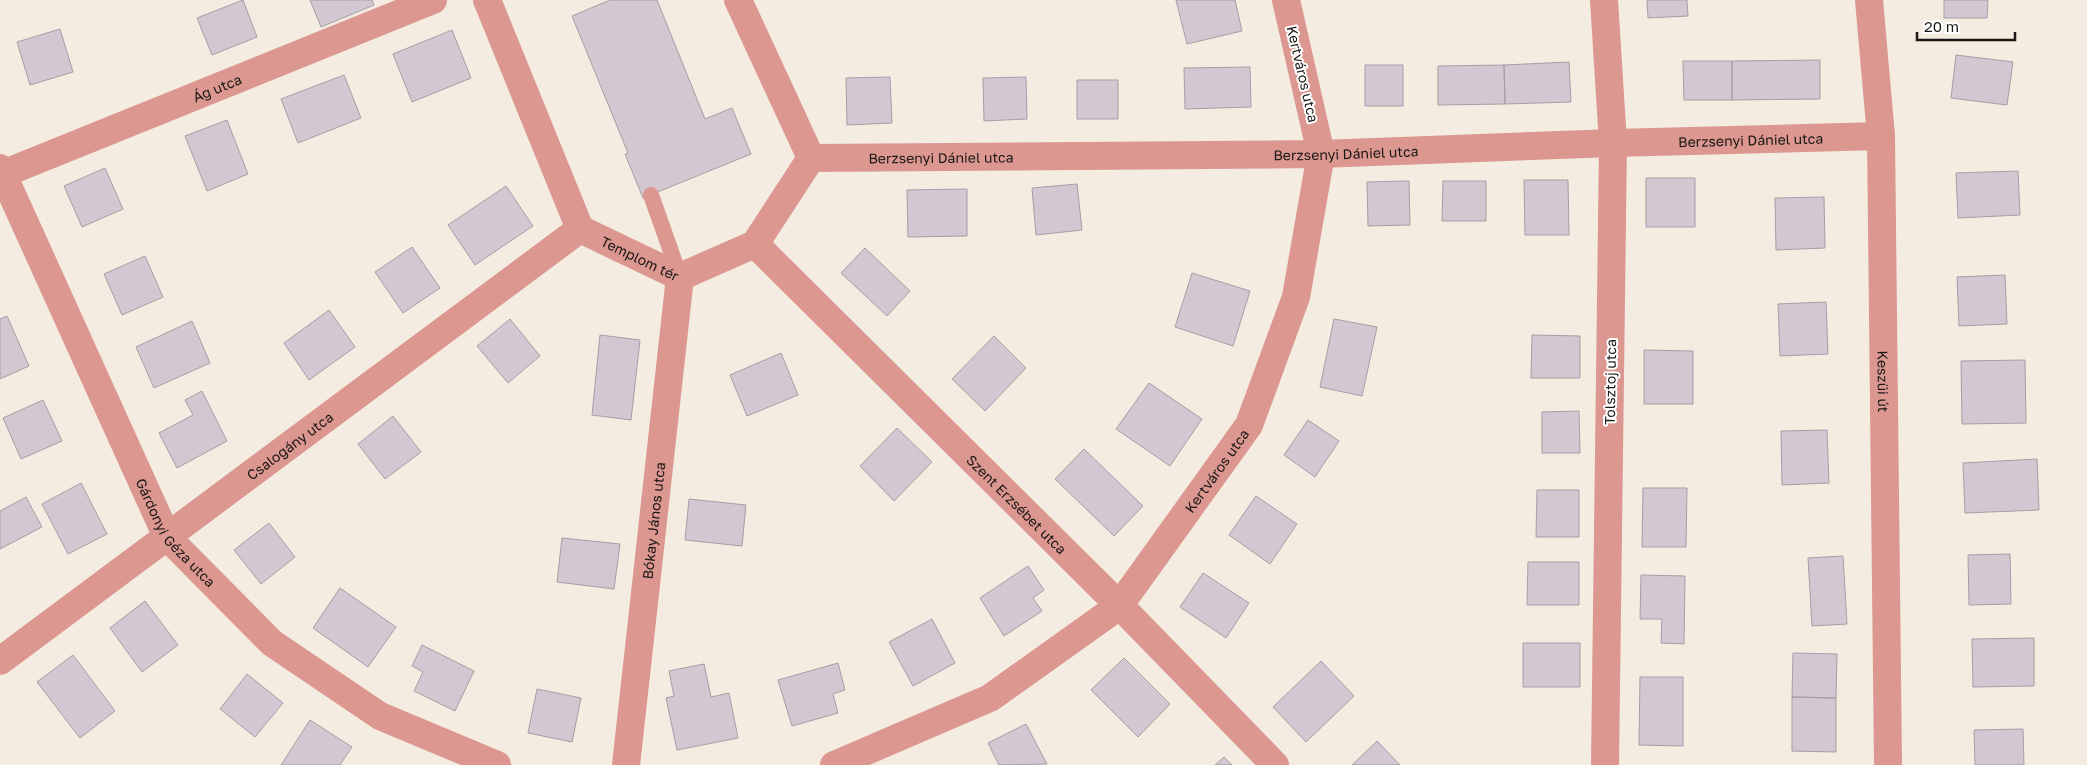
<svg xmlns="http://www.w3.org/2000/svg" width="2087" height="765" font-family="'Golos Text',sans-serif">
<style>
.building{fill:#d2c8d1;stroke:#a69da6}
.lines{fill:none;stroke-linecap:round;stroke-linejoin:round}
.service{stroke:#db9790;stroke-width:16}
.minor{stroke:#db9790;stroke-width:28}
.tertiary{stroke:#db9790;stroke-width:28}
.labels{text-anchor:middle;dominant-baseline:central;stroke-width:4;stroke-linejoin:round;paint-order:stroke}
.street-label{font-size:14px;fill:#1a1714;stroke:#fff}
</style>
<rect width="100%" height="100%" fill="#f4ece1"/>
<path class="building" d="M 243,0 L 257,37 L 212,55 L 197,18 Z
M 310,0 L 372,0 L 374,5 L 321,27 Z
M 610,0 L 657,0 L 705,119 L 732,108 L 751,154 L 643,198 L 625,154 L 628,153 L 572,16 Z
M 1176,0 L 1235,0 L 1242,31 L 1187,44 Z
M 1647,0 L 1687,0 L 1688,16 L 1648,18 Z
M 1944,0 L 1988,0 L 1987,18 L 1944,18 Z
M 60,29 L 73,72 L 30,85 L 17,42 Z
M 452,30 L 471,78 L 412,102 L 393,54 Z
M 1956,55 L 2013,62 L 2007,105 L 1951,98 Z
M 1820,60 L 1820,99 L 1732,100 L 1732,61 Z
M 1683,61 L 1732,61 L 1732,100 L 1684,100 Z
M 1569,62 L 1571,102 L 1505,104 L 1504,65 Z
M 1365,65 L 1403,65 L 1403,106 L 1365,106 Z
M 1504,65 L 1505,104 L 1438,105 L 1438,66 Z
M 1250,67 L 1251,107 L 1185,109 L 1184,68 Z
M 344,75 L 361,118 L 298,143 L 281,99 Z
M 890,77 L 892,123 L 847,125 L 846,78 Z
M 1026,77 L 1027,119 L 984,121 L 983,78 Z
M 1077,80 L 1118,80 L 1118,119 L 1077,119 Z
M 227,120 L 248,174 L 207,191 L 185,136 Z
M 105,168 L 123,209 L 82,227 L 64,186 Z
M 2018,171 L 2020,215 L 1958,218 L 1956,173 Z
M 1646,178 L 1695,178 L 1695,227 L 1646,227 Z
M 1524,180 L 1568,180 L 1569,235 L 1525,235 Z
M 1409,181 L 1410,225 L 1368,226 L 1367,182 Z
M 1443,181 L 1486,181 L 1486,221 L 1442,221 Z
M 1077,184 L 1082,230 L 1036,235 L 1032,188 Z
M 506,186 L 533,226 L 475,265 L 448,225 Z
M 967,189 L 967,236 L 908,237 L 907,190 Z
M 1824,197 L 1825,248 L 1776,250 L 1775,198 Z
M 412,247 L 440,288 L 403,313 L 375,272 Z
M 865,248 L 910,291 L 887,316 L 841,273 Z
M 145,256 L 163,297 L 122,315 L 104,274 Z
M 1192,273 L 1250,291 L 1233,346 L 1175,327 Z
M 2005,275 L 2007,324 L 1959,326 L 1957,277 Z
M 1826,302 L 1828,354 L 1780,356 L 1778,304 Z
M 329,310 L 355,347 L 309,380 L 284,343 Z
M 7,316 L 29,366 L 0,379 L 0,319 Z
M 510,319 L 540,356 L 508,383 L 477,346 Z
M 1334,319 L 1377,327 L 1362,396 L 1320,387 Z
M 192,321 L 210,363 L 154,388 L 136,347 Z
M 600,335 L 640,340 L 631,420 L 592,415 Z
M 1532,335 L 1580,336 L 1580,378 L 1531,378 Z
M 994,336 L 1026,368 L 985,411 L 952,379 Z
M 1644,350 L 1693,351 L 1693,404 L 1644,404 Z
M 781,353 L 798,395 L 747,416 L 730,375 Z
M 2025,360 L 2026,423 L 1962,424 L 1961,361 Z
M 1149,383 L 1202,419 L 1170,466 L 1116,429 Z
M 202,391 L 227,441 L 177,468 L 159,433 L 193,415 L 185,400 Z
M 43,400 L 62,441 L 21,459 L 3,418 Z
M 1579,411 L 1580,453 L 1542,453 L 1542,412 Z
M 393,416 L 421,452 L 385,479 L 358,444 Z
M 1308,420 L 1339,441 L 1315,477 L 1284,455 Z
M 897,428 L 932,462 L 894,501 L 860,466 Z
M 1827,430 L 1829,483 L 1782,485 L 1781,431 Z
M 1084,449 L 1143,506 L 1114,536 L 1055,479 Z
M 2037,459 L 2039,510 L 1965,513 L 1963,463 Z
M 81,483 L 107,534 L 68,554 L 42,504 Z
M 1643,488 L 1687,488 L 1686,547 L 1642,547 Z
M 1537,490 L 1579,490 L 1579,537 L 1536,537 Z
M 1256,496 L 1297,524 L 1270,564 L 1229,535 Z
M 26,497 L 42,527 L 0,549 L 0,511 Z
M 689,499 L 746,505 L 742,546 L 685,540 Z
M 269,523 L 295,557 L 261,584 L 234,550 Z
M 562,538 L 620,544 L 614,589 L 557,582 Z
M 2010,554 L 2011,604 L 1969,605 L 1968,555 Z
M 1843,556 L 1847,624 L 1812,626 L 1808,558 Z
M 1528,562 L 1579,562 L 1579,605 L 1527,605 Z
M 1028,566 L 1044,590 L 1033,598 L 1042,611 L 1004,636 L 980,598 Z
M 1203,573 L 1249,603 L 1226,638 L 1180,607 Z
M 1641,575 L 1685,576 L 1684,644 L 1661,643 L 1662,619 L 1640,619 Z
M 340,588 L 396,627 L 368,667 L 313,628 Z
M 145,601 L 178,645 L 142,672 L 110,628 Z
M 932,619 L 955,663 L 913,686 L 889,642 Z
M 2034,638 L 2034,686 L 1973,687 L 1972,639 Z
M 1523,643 L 1580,643 L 1580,687 L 1523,687 Z
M 422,645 L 474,671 L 455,711 L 414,691 L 423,672 L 412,666 Z
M 1793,653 L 1837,654 L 1836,698 L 1792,697 Z
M 73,655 L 115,711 L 80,738 L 37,682 Z
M 1124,658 L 1170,704 L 1138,737 L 1091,690 Z
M 1321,661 L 1354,696 L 1306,742 L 1273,707 Z
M 838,663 L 845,690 L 833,694 L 838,713 L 792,726 L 778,680 Z
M 704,664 L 711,697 L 729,693 L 738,738 L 677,750 L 666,698 L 674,696 L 669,671 Z
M 247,674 L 283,703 L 255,737 L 220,709 Z
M 1640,677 L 1683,677 L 1683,746 L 1639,745 Z
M 537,689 L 581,698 L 572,742 L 528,733 Z
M 1792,697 L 1836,698 L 1836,752 L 1792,751 Z
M 310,720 L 352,747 L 340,765 L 281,765 Z
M 1026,724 L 1047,764 L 999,765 L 988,743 Z
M 2023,729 L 2024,765 L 1975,765 L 1974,730 Z
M 1377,741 L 1400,765 L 1352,765 Z
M 1224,757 L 1232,765 L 1215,765 Z"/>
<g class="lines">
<path class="service" d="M 651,195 L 680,277"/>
<g class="minor">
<path id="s1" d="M 487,0 L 580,229 L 680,277 L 755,244 L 811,158"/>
<path d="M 738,0 L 811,158"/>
<path d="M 1604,0 L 1613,143 L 1605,765"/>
<path id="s2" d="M 811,158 L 1321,154 L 1613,143 L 1881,136"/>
<path id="s3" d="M 0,168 L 167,537 L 272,643 L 380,716 L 497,765"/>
<path id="s4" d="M 0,175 L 433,0"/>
<path id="s5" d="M 755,244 L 1127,613 L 1275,765"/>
<path id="s6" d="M 0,661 L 580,229"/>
<path id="s7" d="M 626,765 L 680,277"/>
<path id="s8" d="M 834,765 L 990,698 L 1119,606 L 1249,425 L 1296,297 L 1321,154 L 1286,0"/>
</g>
<path class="tertiary" id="s9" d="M 1869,0 L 1881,136 L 1888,765"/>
</g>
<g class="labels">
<g class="street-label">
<text transform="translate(1303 74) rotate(77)">Kertváros utca</text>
<text stroke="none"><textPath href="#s4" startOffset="234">Ág utca</textPath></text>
<text stroke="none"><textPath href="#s2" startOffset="940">Berzsenyi Dániel utca</textPath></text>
<text stroke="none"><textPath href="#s2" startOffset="535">Berzsenyi Dániel utca</textPath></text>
<text stroke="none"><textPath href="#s2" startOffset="130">Berzsenyi Dániel utca</textPath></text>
<text stroke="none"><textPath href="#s1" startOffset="314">Templom tér</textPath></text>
<text transform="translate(1610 382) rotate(-89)">Tolsztoj utca</text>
<text stroke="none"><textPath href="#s9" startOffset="382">Keszüi út</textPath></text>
<text stroke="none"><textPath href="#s6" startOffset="361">Csalogány utca</textPath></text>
<text stroke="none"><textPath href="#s8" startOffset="495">Kertváros utca</textPath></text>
<text stroke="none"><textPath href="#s5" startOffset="369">Szent Erzsébet utca</textPath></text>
<text stroke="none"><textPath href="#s7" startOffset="246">Bókay János utca</textPath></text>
<text stroke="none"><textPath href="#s3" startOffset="406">Gárdonyi Géza utca</textPath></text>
</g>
</g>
<path d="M1917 32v8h98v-8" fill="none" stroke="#1a1714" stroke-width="2.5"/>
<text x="1924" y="32" font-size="15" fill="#1a1714" stroke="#ffffff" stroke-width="4" paint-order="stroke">20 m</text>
</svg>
